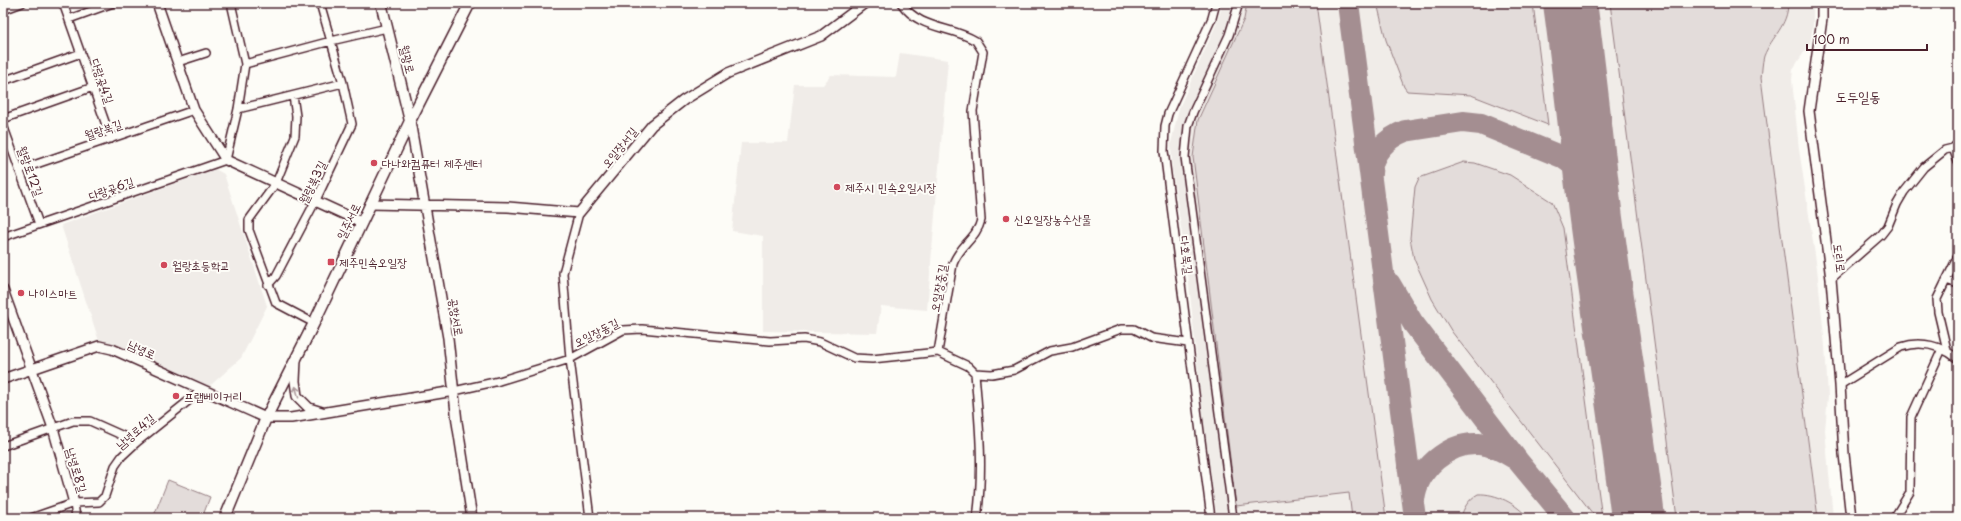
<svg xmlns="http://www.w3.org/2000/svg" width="1961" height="521" font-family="'Playpen Sans','Poor Story',sans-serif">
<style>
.built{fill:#f0ece8}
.green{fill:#e3dcda;stroke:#967e82}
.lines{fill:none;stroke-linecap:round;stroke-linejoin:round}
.taxiway{stroke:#a48e91;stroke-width:22}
.runway{stroke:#a48e91;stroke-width:54}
.minor-casing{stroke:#4a1f2b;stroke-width:10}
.tertiary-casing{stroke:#4a1f2b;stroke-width:12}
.secondary-casing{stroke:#4a1f2b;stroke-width:13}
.minor{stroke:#fdfcf7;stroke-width:7}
.tertiary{stroke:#fdfcf7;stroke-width:9}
.secondary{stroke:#fdfcf7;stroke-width:10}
.oneway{stroke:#ac999b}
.poi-dot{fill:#d1495b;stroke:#fdfcf7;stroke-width:1.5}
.labels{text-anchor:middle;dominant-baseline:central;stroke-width:4;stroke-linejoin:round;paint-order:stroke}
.street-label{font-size:12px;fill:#4a1f2b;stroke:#fdfcf7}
.poi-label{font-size:12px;fill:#4a1f2b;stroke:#fdfcf7;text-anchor:start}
.quarter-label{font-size:14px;fill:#4a1f2b;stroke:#fdfcf7}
</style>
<rect width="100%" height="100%" fill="#fdfcf7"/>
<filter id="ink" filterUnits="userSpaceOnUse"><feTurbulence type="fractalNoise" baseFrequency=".025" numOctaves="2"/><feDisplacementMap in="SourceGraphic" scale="8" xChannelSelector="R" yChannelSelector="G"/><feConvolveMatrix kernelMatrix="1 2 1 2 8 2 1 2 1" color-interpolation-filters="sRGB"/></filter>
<g filter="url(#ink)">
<path class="built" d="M 1223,3 L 1813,3 L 1813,25 L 1810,43 L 1793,69 L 1792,80 L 1799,149 L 1817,268 L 1825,346 L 1828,396 L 1825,430 L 1833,518 L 1217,518 L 1206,449 L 1188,274 L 1172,168 L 1171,143 L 1179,108 L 1216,25 Z
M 900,53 L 948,60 L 927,310 L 881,306 L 877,333 L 763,331 L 763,236 L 732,231 L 741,143 L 788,143 L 795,85 L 823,85 L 831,75 L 896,77 Z
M 215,169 L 224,174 L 267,306 L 241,358 L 202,393 L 101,347 L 61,225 Z"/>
<path class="green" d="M 1247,3 L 1316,3 L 1386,518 L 1352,518 L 1349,493 L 1236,506 L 1193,157 L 1198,120 L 1244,19 Z
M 1377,3 L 1533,3 L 1548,125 L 1471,95 L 1407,91 L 1404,87 L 1386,40 Z
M 1610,3 L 1788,3 C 1788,26 1772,36 1764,56 C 1762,63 1762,71 1761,78 L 1818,518 L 1677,518 Z
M 1464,162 L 1475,163 L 1510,175 L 1552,202 L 1563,228 L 1602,518 L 1596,518 L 1452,332 L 1432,299 L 1414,259 L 1410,238 L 1415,187 L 1419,178 Z
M 168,480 L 210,497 L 202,518 L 153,518 Z
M 1478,494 C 1496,493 1517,504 1528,518 L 1461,518 C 1463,508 1469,499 1478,494 Z"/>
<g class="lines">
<path class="taxiway" d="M 1348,3 L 1415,518
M 1371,174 C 1371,153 1387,138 1405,131 L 1463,122 L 1481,124 L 1562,157 L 1576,167 L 1585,180 L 1596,219
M 1390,284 L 1413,323 L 1518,461 L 1565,518
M 1414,500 C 1417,469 1448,442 1479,444 C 1492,445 1503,451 1514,458"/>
<path class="runway" d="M 1570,3 C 1580,75 1587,147 1596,219 C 1609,319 1626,418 1638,518"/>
<defs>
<path id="minor" d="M 63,3 L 111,139
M 901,3 C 921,31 950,25 976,41 L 983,52 L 973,111 L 981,220 C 977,238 959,246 953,264 L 938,352
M 3,10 L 22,3
M 69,19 L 113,3
M 178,62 L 206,53
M 245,64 L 331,41 L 387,28
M 3,81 L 81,53
M 293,96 L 296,116 L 295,136 L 276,183 L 249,220 L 249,230 L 276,303 L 314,323
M 238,109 L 343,83
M 3,119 L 93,87
M 3,125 L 39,224
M 1953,148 L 1958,162
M 19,170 L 194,110
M 579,213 L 563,273 L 570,359 L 590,518
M 3,237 L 226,160 L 238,109 L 245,64 L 231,3
M 1831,279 L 1881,235 L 1888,226 L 1897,204 L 1904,192 L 1924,167 L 1945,150 L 1953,148 L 1958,143
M 1946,280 L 1958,284
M 268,285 L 276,276 L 316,200 L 352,124 L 343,83 L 320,3
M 1947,350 L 1938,312 L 1937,299 L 1958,256
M 938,352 L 968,366 L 975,373 C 979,422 984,469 977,518
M 975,373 L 992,374 L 1014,370 L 1050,351 L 1072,347 L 1121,329 L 1134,329 L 1151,338 L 1188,343
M 1840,385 L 1901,347 C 1922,340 1942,346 1958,359
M 454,391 L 499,381 L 570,359 L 623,330 L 642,329 L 770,341 L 804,339 L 820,342 L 854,358 L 872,359 L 938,352
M 3,446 L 73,421 L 90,421 L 137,442
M 74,503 L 76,518
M 31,518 L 74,503 L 99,502 L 105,496 L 115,466 L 122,456 L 137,442 L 202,390
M 1211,518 L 1164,151 L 1165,126 L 1168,114 L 1212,18 L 1216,3
M 1233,518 L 1185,157 L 1188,126 L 1193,112 L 1229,35 L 1239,3
M 1894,518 L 1910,492 L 1911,417 L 1942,349"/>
<path id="tertiary" d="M 157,3 L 194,110 L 226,160 L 361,222
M 1822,3 L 1822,19 L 1809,111 L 1831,279 L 1840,385 L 1844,454 L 1851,518
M 410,121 L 448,338 L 457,422 L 472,518
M 370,204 L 508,207 L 579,213 L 652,125 L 684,100 L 728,73 L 821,36 L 865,3
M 3,290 L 53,428 L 74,503
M 296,360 L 295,381 L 297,396 L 309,408 L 322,412
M 3,379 L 99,346 L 112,349 L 266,418 L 291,418 L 454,391"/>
<path id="secondary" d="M 381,3 L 410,121
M 225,518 L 266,418 L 314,323 L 410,121 L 470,3"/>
</defs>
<use href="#minor" class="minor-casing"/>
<use href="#tertiary" class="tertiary-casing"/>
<use href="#secondary" class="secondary-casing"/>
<use href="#minor" class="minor"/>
<use href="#tertiary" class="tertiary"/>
<use href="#secondary" class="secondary"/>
</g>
<defs><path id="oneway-shaft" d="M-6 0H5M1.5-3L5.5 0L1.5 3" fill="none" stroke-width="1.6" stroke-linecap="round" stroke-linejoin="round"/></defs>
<use class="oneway" href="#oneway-shaft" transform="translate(297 392) rotate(-105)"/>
</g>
<g class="poi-dot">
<circle cx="374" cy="163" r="4"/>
<circle cx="837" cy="187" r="4"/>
<circle cx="1006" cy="219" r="4"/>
<rect x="327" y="258" width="8" height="8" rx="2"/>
<circle cx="164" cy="265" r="4"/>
<circle cx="21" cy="293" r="4"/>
<circle cx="176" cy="396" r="4"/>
</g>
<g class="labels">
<g class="street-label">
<text transform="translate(408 59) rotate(76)">월광로</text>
<text transform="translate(103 81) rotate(71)">다랑곶4길</text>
<text transform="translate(103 129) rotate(-19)">월랑북길</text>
<text transform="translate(619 147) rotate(-51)">오일장서길</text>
<text transform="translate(31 171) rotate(70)">월랑로12길</text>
<text transform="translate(312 182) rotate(-64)">월랑북3길</text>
<text transform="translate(111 188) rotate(-19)">다랑곶6길</text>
<text transform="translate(348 221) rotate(-64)">일주서로</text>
<text transform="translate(1187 255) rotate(83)">다호북길</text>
<text transform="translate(1840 258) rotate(83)">도리로</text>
<text transform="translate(938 288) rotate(-80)">오일장중길</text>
<text transform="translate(457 317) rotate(81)">공항서로</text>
<text transform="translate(596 332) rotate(-27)">오일장동길</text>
<text transform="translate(142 349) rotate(25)">남녕로</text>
<text transform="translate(135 431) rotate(-41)">남녕로4길</text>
<text transform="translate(77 470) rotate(74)">남녕로8길</text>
</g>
<g class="poi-label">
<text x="382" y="163">다나와컴퓨터 제주센터</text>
<text x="845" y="187">제주시 민속오일시장</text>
<text x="1014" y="219">신오일장농수산물</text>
<text x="339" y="262">제주민속오일장</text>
<text x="172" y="265">월랑초등학교</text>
<text x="29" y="293">나이스마트</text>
<text x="184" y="396">프랩베이커리</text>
</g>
<g class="quarter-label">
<text x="1858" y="96">도두일동</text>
</g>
</g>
<rect width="1961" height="521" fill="none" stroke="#fdfcf7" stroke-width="16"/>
<rect x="8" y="8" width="1945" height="505" fill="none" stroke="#4a1f2b" stroke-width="1.5" filter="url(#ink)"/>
<path d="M1807 44v6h120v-6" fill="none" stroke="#4a1f2b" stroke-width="2"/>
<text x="1813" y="44" font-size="12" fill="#4a1f2b" stroke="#fdfcf7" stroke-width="3" paint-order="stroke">100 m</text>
</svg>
